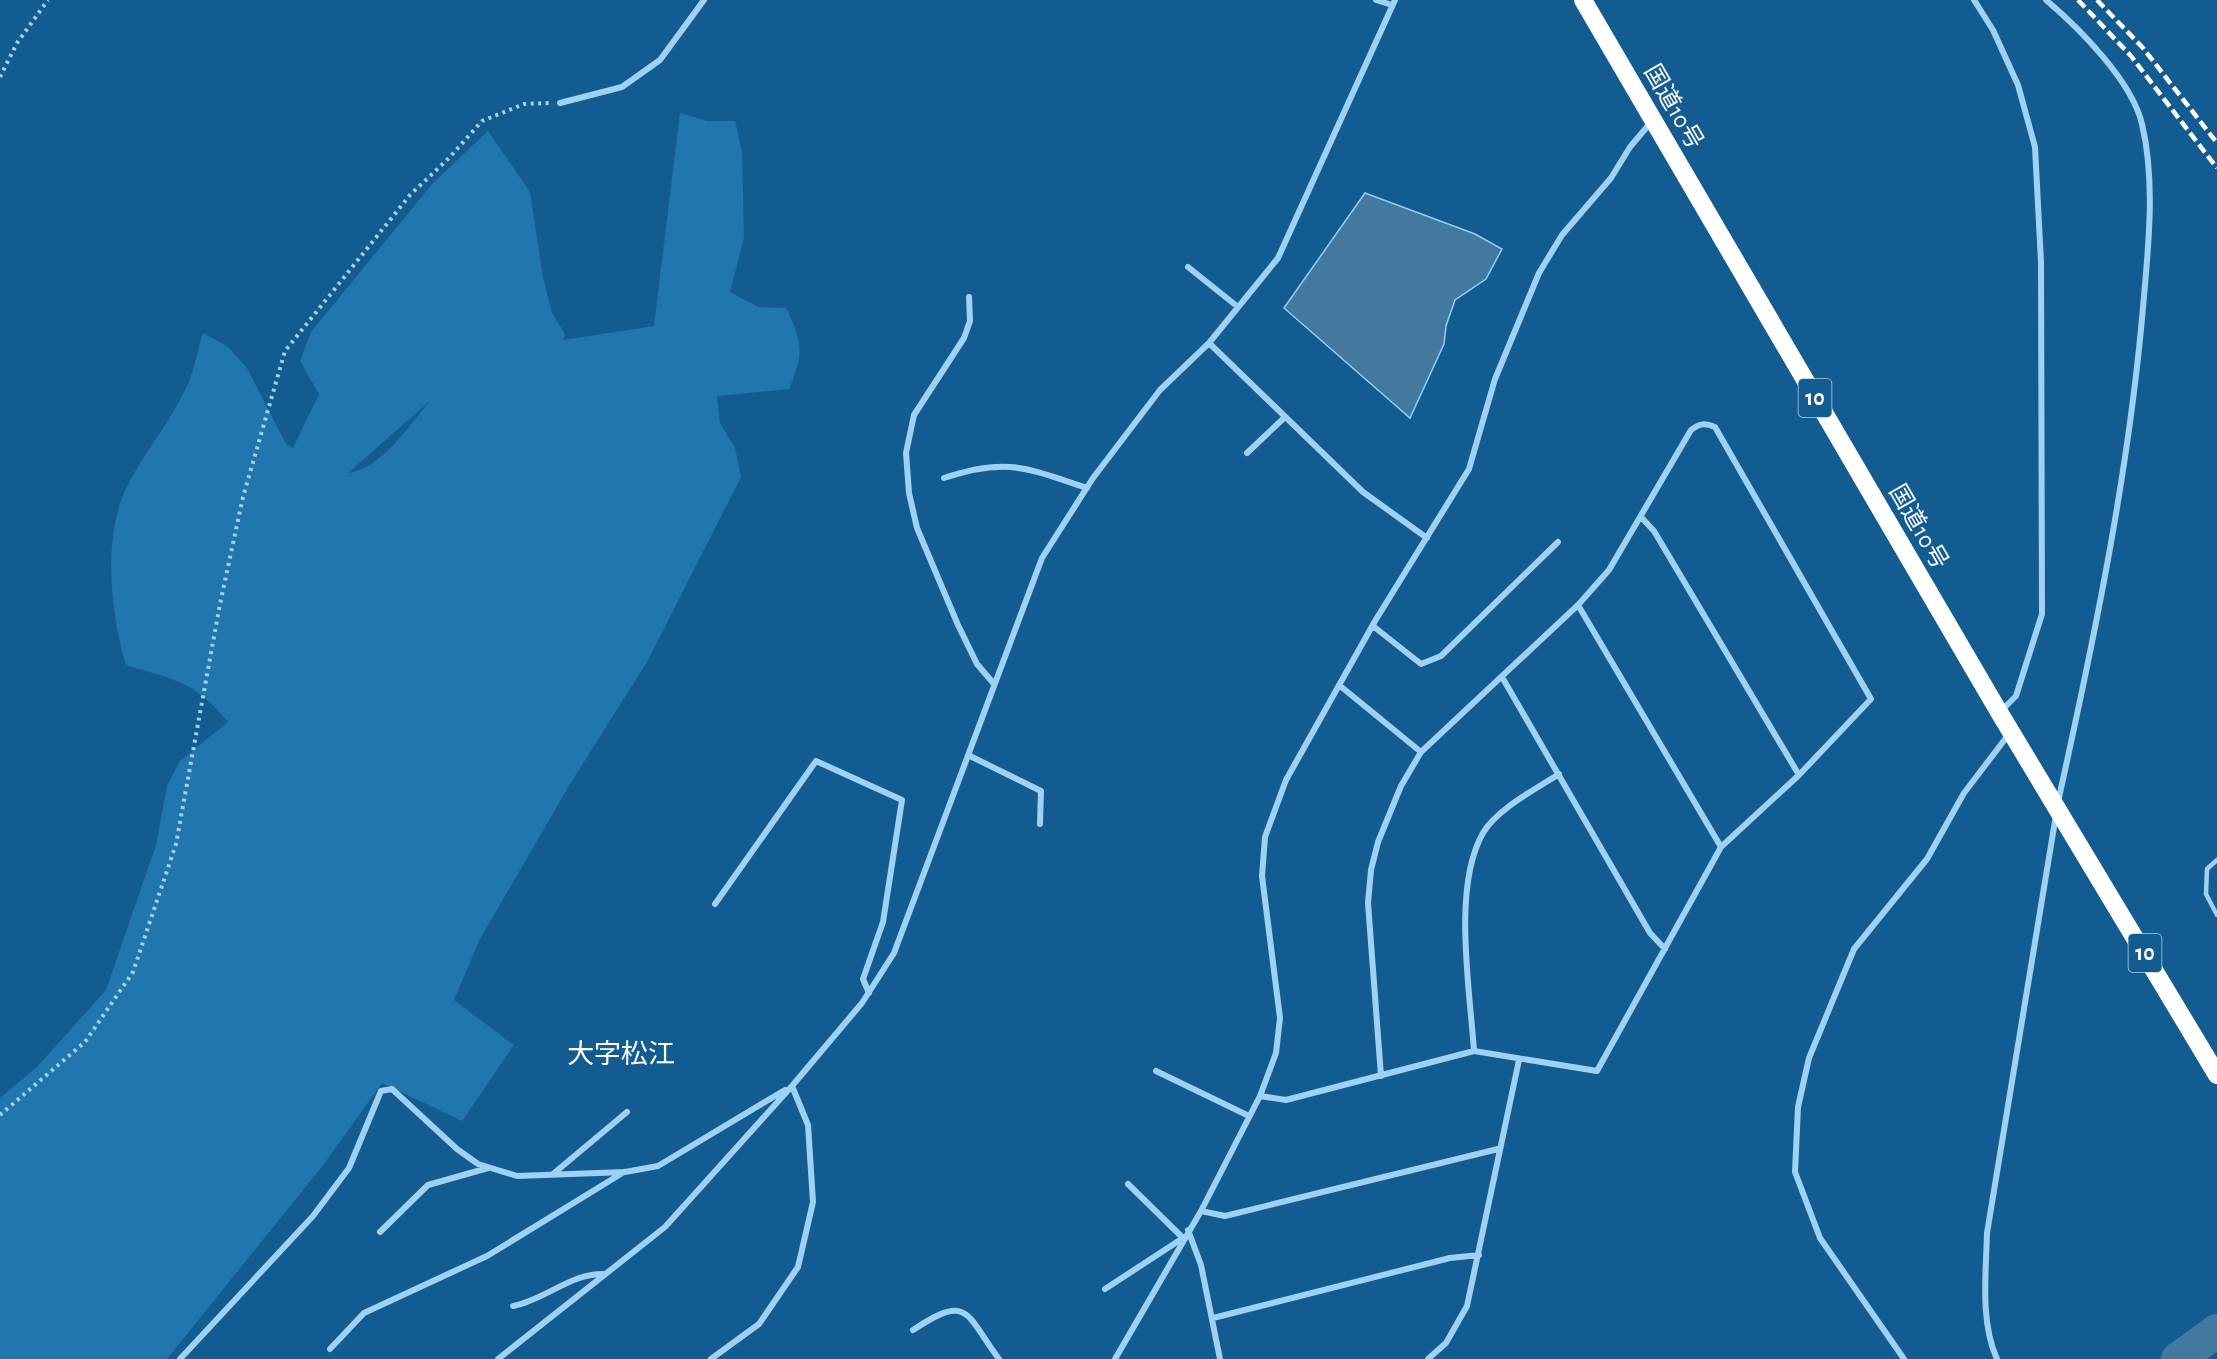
<svg xmlns="http://www.w3.org/2000/svg" width="2217" height="1359" font-family="'Alegreya Sans','Noto Sans JP',sans-serif">
<style>
.green{fill:#2176ae;fill-rule:evenodd}
.water{fill:#43799f;stroke:#91cef5;stroke-width:1.5}
.lines{fill:none;stroke-linecap:round;stroke-linejoin:round}
.river{stroke:#43799f;stroke-width:34}
.path{stroke:#9fd1f2;stroke-width:4;stroke-dasharray:3 4.5;stroke-linecap:butt}
.lane{stroke:#9fd1f2;stroke-width:4.5}
.street{stroke:#9fd1f2;stroke-width:6}
.highway{stroke:#fff;stroke-width:18}
.rail{stroke:#fff;stroke-width:4.5;stroke-dasharray:10 4.5;stroke-linecap:butt}
.labels{text-anchor:middle;dominant-baseline:central;stroke-width:6;stroke-linejoin:round;paint-order:stroke}
.shield{fill:#135c91;stroke:#b8cede;stroke-width:1.5}
.shield-label{font-size:22px;font-weight:bold;fill:#fff}
.street-label{font-size:24px;fill:#fff;stroke:#135c91}
.quarter-label{font-size:27px;fill:#fff;stroke:#135c91}
</style>
<rect width="100%" height="100%" fill="#135c91"/>
<path class="green" d="M 680,113 L 707,121 L 735,121 L 742,151 L 744,238 L 730,292 L 758,307 L 786,308 C 803,343 804,353 789,389 L 717,396 L 720,423 L 735,448 L 741,477 L 647,662 L 570,784 L 480,939 L 454,1000 L 514,1045 L 462,1121 L 382,1083 L 324,1164 L 167,1359 L 0,1359 L 0,1098 L 37,1067 L 106,990 L 156,845 L 167,786 L 180,761 L 228,722 C 195,681 175,680 126,665 C 111,616 103,542 124,493 C 140,457 168,426 185,390 C 194,373 197,351 203,333 L 228,347 L 247,368 L 286,444 L 293,448 L 319,394 L 300,361 L 311,332 L 433,183 L 488,131 L 530,192 L 543,278 L 552,313 L 565,334 L 563,340 L 654,326 ZM 431,400 C 408,426 383,468 348,473 Z"/>
<path class="water" d="M 1365,193 L 1475,234 L 1502,249 L 1486,279 L 1455,300 L 1446,326 L 1444,344 L 1410,418 L 1284,308 Z"/>
<g class="lines">
<path class="river" d="M 2178,1359 L 2217,1331"/>
<path class="path" d="M 0,77 L 17,43 L 48,0
M 0,1115 L 85,1042 L 133,972 L 176,844 L 220,604 L 243,497 L 285,351 L 410,195 L 449,158 L 482,121 L 524,104 L 549,103"/>
<path class="lane" d="M 2217,860 L 2207,869 L 2206,894 L 2217,915"/>
<path class="street" d="M 1376,0 L 1392,5
M 1974,0 L 1993,30 L 2018,85 L 2035,147 L 2041,262 L 2042,614 L 2016,696 L 2000,712
M 2046,0 C 2079,28 2132,81 2142,124 C 2155,179 2149,241 2144,296 C 2130,467 2095,635 2058,802
M 560,103 L 622,87 L 660,60 L 704,0
M 1188,267 L 1238,307
M 969,297 L 970,321 L 964,338 L 914,415 L 906,453 L 909,493 L 917,528 L 958,625 L 977,664 L 994,684
M 1209,343 L 1363,492 L 1427,538
M 1247,453 L 1285,417
M 944,478 C 1007,457 1026,468 1087,488
M 1641,517 L 1654,531 L 1799,775
M 1578,605 L 1721,847
M 1373,626 L 1421,664 L 1441,656 L 1558,542
M 1502,677 L 1650,933 L 1665,949
M 1339,685 L 1421,752
M 968,755 L 1041,791 L 1040,824
M 715,904 L 816,761 L 902,800 L 883,922 L 863,979 L 869,993
M 1474,1051 C 1470,990 1452,887 1483,833 C 1497,809 1536,789 1559,774
M 1156,1071 L 1249,1116
M 1260,1096 L 1286,1100 L 1474,1051 L 1597,1071 L 1721,847 L 1799,775 L 1871,699 L 1715,427 C 1705,423 1700,423 1691,430 L 1609,570 L 1578,605 L 1421,752 L 1401,786 L 1378,842 L 1371,870 L 1368,903 L 1381,1076
M 553,1174 L 627,1112
M 1201,1211 L 1225,1216 L 1498,1149
M 1188,1230 L 1201,1265 L 1220,1359
M 380,1232 L 428,1185 L 488,1168
M 1105,1289 L 1183,1238 L 1128,1184
M 513,1306 C 545,1300 571,1273 604,1274
M 1213,1318 L 1450,1258 L 1479,1255
M 913,1330 C 969,1293 965,1313 999,1359
M 330,1349 L 364,1313 L 487,1256 L 624,1172
M 180,1359 L 313,1216 L 349,1168 L 381,1091 L 392,1089 L 457,1149 L 478,1164 L 517,1176 L 625,1172 L 658,1166 L 785,1090
M 498,1359 L 665,1227 L 792,1086 L 862,1003 L 894,953 L 1042,558 L 1093,478 L 1160,390 L 1209,343 L 1278,258 L 1395,0
M 711,1359 L 759,1324 L 798,1267 L 813,1202 L 808,1125 L 792,1086
M 1115,1359 L 1201,1211 L 1260,1096 L 1276,1053 L 1280,1018 L 1262,876 L 1265,837 L 1286,780 L 1375,621 L 1469,469 L 1495,379 L 1539,273 L 1562,235 L 1611,178 L 1630,147 L 1652,121
M 1428,1359 L 1446,1343 L 1467,1306 L 1519,1060
M 1904,1359 L 1820,1238 L 1795,1172 L 1798,1107 L 1809,1058 L 1854,949 L 1927,859 L 1964,793 L 2009,734
M 1997,1359 C 1980,1322 1986,1273 1987,1233 L 2056,815"/>
<path class="highway" d="M 1583,0 L 1999,712 L 2217,1075"/>
<path class="rail" d="M 2078,0 L 2131,56 L 2217,168
M 2097,0 L 2143,48 L 2217,143"/>
</g>
<g class="labels">
<g class="shield">
<rect x="1798.5" y="379" width="33" height="38" rx="4.5"/>
<rect x="2128.5" y="934" width="33" height="38" rx="4.5"/>
</g>
<g class="shield-label">
<text x="1815" y="398">10</text>
<text x="2145" y="953">10</text>
</g>
<g class="street-label">
<text transform="translate(1673 107) rotate(60)">国道10号</text>
<text transform="translate(1918 527) rotate(60)">国道10号</text>
</g>
<g class="quarter-label">
<text x="621" y="1054">大字松江</text>
</g>
</g>
</svg>
